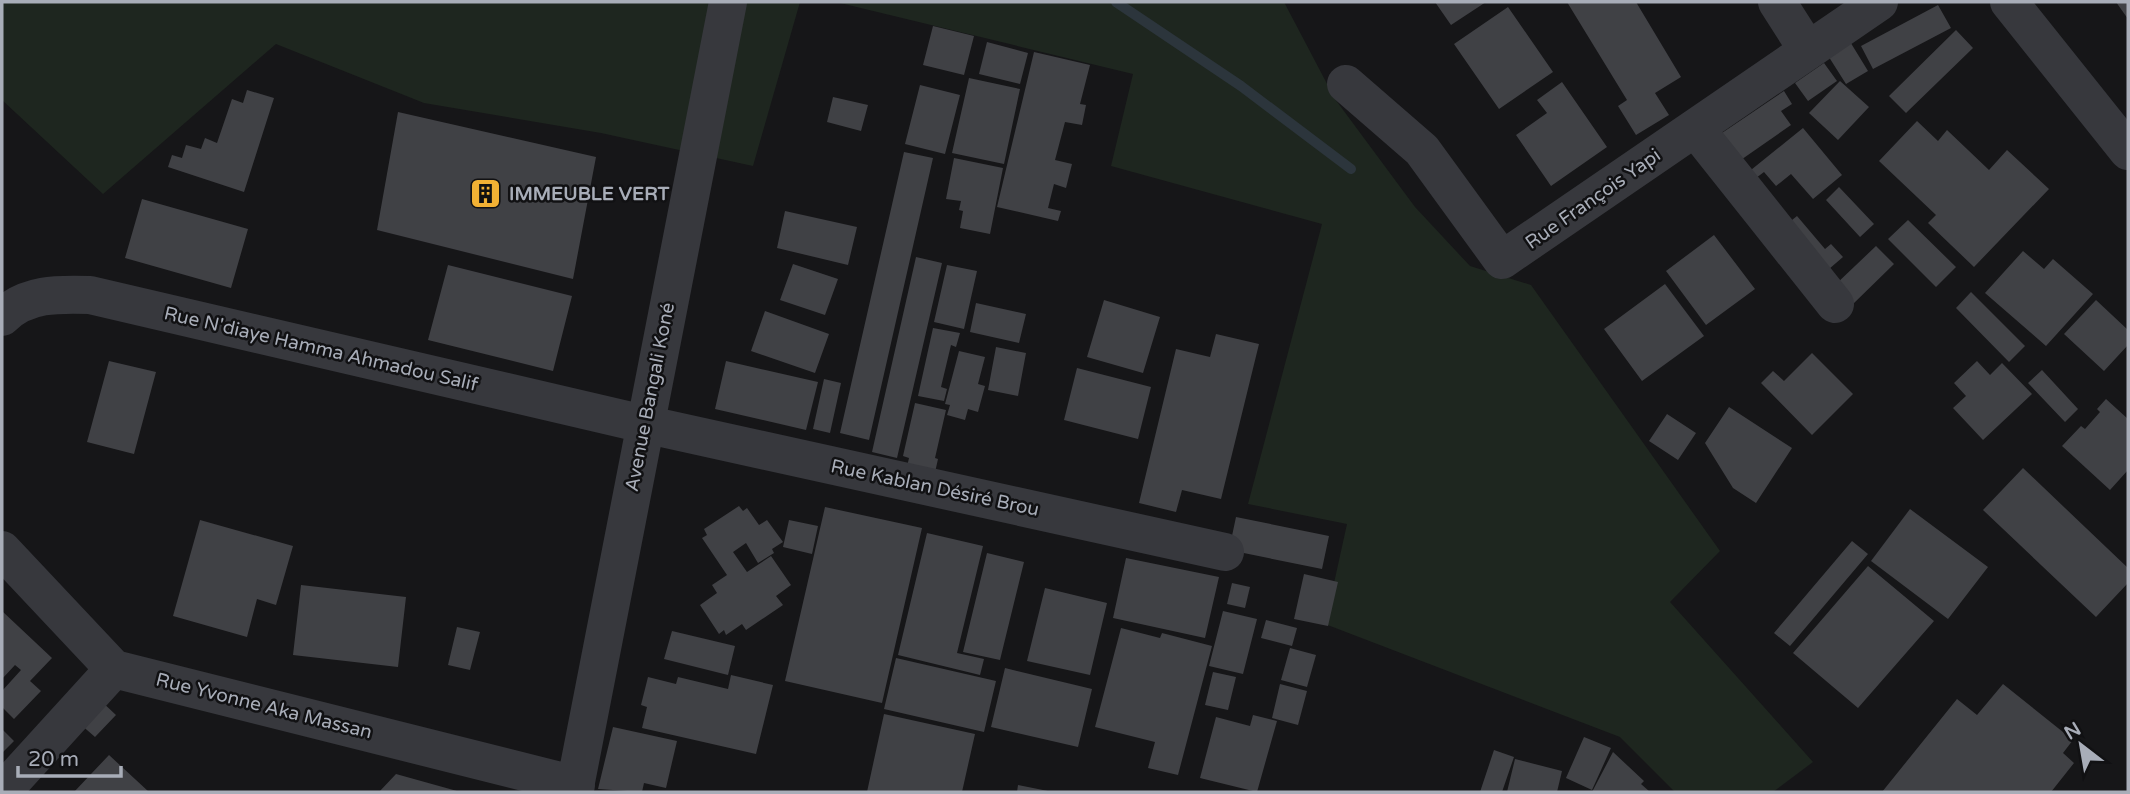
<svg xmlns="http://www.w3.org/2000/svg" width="2130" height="794" font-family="'Varela Round',sans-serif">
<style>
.green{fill:#1e261f}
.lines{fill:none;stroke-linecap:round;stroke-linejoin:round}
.stream{stroke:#2c353c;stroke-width:10}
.building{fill:#404145}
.minor{stroke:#37383d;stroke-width:38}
.labels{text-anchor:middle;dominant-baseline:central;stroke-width:5;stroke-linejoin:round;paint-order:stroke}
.poi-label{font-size:19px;font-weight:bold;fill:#a8adb8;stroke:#111113;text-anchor:start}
.street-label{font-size:19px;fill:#a8adb8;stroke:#111113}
</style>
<rect width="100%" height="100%" fill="#161618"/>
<path class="green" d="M 2,2 L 800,2 L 753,166 L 601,133 L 424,103 L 276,44 L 103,194 L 2,100 Z
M 836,2 L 1284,2 L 1335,99 L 1415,207 L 1470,266 L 1531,285 L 1720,551 L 1670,602 L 1813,762 L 1773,792 L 1675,792 L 1620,737 L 1325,624 L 1347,524 L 1248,504 L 1322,224 L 1111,166 L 1133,74 Z"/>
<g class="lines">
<path class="stream" d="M 1116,2 L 1241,86 L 1351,169"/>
</g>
<path class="building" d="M 1435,2 L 1486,2 L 1451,25 Z
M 1567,2 L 1636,2 L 1681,77 L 1655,93 L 1669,115 L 1636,135 L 1618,106 L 1627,100 Z
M 2116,2 L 2128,2 L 2128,19 Z
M 1938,5 L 1951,28 L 1873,69 L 1861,46 Z
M 1508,7 L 1553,72 L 1499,109 L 1454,44 Z
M 933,26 L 974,36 L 964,75 L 923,65 Z
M 1956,30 L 1973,48 L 1906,113 L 1889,96 Z
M 1849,40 L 1868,71 L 1846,84 L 1827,54 Z
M 987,42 L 1028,53 L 1020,84 L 979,74 Z
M 1034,52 L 1090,65 L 1080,104 L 1086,105 L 1082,125 L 1065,122 L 1055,160 L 1072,164 L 1066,188 L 1054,184 L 1048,208 L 1061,211 L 1058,221 L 997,207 Z
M 1824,63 L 1837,81 L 1808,101 L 1795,83 Z
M 969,78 L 1020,89 L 1004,164 L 952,153 Z
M 1840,81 L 1869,107 L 1838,140 L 1809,113 Z
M 1562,82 L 1607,147 L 1551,186 L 1516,135 L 1547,113 L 1537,100 Z
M 920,85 L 960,95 L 945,154 L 905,144 Z
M 247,90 L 274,98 L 244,192 L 168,167 L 172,155 L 182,158 L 186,145 L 201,149 L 205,138 L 217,143 L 232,99 L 243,103 Z
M 1784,91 L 1792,104 L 1781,111 L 1791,125 L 1735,164 L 1716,137 Z
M 833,97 L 868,105 L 861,131 L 827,122 Z
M 398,112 L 596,157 L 573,279 L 377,230 Z
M 1917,121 L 1938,141 L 1947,130 L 1989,170 L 2007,150 L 2049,189 L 1974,267 L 1928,223 L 1936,215 L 1879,161 Z
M 1803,128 L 1842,175 L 1813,199 L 1791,174 L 1776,186 L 1764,172 L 1752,181 L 1746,174 Z
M 904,152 L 933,158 L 869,440 L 840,433 Z
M 954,158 L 1003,168 L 990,234 L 960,228 L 963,211 L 959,210 L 961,201 L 946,199 Z
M 1839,187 L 1874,224 L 1860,237 L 1826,200 Z
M 142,199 L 248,229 L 231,288 L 125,258 Z
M 785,211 L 857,227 L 848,265 L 777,248 Z
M 1797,216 L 1825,249 L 1831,244 L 1843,257 L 1822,275 L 1782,228 Z
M 1908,220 L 1956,267 L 1936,287 L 1888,239 Z
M 1714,235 L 1755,289 L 1706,325 L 1666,271 Z
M 1876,246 L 1894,264 L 1852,305 L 1834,286 Z
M 2023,251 L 2044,269 L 2053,259 L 2093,294 L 2046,346 L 1985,293 Z
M 916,257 L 942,263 L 897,458 L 872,452 Z
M 793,264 L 838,279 L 825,315 L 780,300 Z
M 448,265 L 572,296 L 553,371 L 428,340 Z
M 947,265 L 977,271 L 964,329 L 934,322 Z
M 1665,284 L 1704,336 L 1642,381 L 1604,329 Z
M 1971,292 L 2025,346 L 2009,362 L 1956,308 Z
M 1104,300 L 1160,317 L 1143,373 L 1087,357 Z
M 2096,300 L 2128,330 L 2128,345 L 2104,371 L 2064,334 Z
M 976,303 L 1026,314 L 1019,343 L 970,332 Z
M 765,311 L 829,334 L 815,373 L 751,351 Z
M 933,328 L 960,333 L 956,347 L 951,345 L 941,387 L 947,389 L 944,401 L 918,396 Z
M 1216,334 L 1259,344 L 1221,499 L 1182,490 L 1176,512 L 1139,503 L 1176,349 L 1210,357 Z
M 996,347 L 1026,353 L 1018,396 L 988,390 Z
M 959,351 L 985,357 L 978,384 L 985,386 L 978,412 L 968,409 L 965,420 L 947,415 L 950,405 L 945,404 Z
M 1812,353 L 1853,394 L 1812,435 L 1761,383 L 1773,371 L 1784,381 Z
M 109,361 L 156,372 L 134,454 L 87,442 Z
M 726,361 L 818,382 L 806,430 L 715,409 Z
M 1977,361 L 1990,375 L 2002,363 L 2032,394 L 1983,440 L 1953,408 L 1966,396 L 1954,383 Z
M 1077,368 L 1151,387 L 1138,439 L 1064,420 Z
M 2042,370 L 2078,409 L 2065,422 L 2028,383 Z
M 824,379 L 841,383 L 830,433 L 813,429 Z
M 2106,399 L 2128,419 L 2128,470 L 2110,490 L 2062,446 L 2081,426 L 2085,429 L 2100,412 L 2097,409 Z
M 915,403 L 946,410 L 935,458 L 938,459 L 934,477 L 906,471 L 909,458 L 903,456 Z
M 1729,407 L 1792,448 L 1756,503 L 1733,488 L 1705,443 Z
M 1667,414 L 1696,433 L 1678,460 L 1649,441 Z
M 2023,468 L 2128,568 L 2128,583 L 2096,617 L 1983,510 Z
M 739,506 L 743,511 L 747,508 L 759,525 L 767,520 L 783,542 L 772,549 L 774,553 L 758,563 L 746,543 L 733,552 L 747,572 L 771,556 L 791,585 L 776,596 L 783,605 L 746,630 L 742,624 L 726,635 L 724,630 L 719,634 L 700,605 L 717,593 L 712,585 L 727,575 L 702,538 L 707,535 L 704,529 Z
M 825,507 L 922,528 L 882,703 L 785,681 Z
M 1910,509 L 1988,567 L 1948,619 L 1871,561 Z
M 1236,517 L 1329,536 L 1322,569 L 1229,550 Z
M 200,520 L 293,546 L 276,605 L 257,599 L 247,637 L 173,616 Z
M 789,520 L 818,526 L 812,554 L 783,547 Z
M 927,533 L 983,546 L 957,653 L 984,659 L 980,675 L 898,655 Z
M 1852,541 L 1868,554 L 1790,646 L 1774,633 Z
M 987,553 L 1024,562 L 1000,660 L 963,652 Z
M 1126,558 L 1219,577 L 1205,638 L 1113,618 Z
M 1868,566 L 1934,621 L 1858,708 L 1793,653 Z
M 1304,574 L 1338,582 L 1328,626 L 1294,619 Z
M 1232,583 L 1250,587 L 1245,608 L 1227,604 Z
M 301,585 L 406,597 L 398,667 L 293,655 Z
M 1045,588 L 1107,603 L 1090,675 L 1027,661 Z
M 2,611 L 52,658 L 30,681 L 41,691 L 14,719 L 2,707 L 2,691 L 21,670 L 15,665 L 2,679 Z
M 1223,611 L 1257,619 L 1243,674 L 1209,666 Z
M 1266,620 L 1297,628 L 1292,646 L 1261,638 Z
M 457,627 L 480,632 L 470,670 L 448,665 Z
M 1121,628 L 1160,638 L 1162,633 L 1212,646 L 1178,775 L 1148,768 L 1155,742 L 1095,727 Z
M 672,631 L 735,646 L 728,675 L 664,659 Z
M 1290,648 L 1316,655 L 1307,687 L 1281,680 Z
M 896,658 L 996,681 L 984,732 L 884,709 Z
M 1005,668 L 1092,689 L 1078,747 L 991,727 Z
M 1213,672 L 1236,677 L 1228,710 L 1205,705 Z
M 731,675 L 773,685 L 756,754 L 642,728 L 647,707 L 641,705 L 648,677 L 676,684 L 678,677 L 728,689 Z
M 1280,684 L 1307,691 L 1298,725 L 1272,718 Z
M 2003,684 L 2073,740 L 2063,753 L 2074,763 L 2051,792 L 1882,792 L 1957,699 L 1977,715 Z
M 100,700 L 116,715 L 95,737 L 79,723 Z
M 884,714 L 975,734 L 962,792 L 867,792 Z
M 1253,715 L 1277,721 L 1257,792 L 1200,778 L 1216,717 L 1250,726 Z
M 613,727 L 677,741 L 666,788 L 644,783 L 642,792 L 598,789 Z
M 2,729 L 14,741 L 2,753 Z
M 1584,737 L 1611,748 L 1592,790 L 1566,778 Z
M 1494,750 L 1514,757 L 1502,792 L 1480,792 Z
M 1613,752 L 1644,781 L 1641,784 L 1650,792 L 1592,792 Z
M 109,755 L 149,792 L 74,792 Z
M 1515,759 L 1562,771 L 1557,792 L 1507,792 Z
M 396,774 L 457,791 L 457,792 L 379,792 Z
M 1018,785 L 1048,791 L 1048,792 L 1017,792 Z"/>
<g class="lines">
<path class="minor" d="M 1777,2 L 1807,49
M 2009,2 L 2128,151
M 1346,84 L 1422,150 L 1502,260 L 1879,2
M 1695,128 L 1835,304
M 2,317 C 26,293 58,294 90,295 L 644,424 L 1225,552
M 2,550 L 114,669
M 2,792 L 114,669 L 576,785
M 574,792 L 728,2"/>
</g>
<defs>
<symbol id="building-square" viewBox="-11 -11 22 22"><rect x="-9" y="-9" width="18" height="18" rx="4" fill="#f2b134" stroke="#111113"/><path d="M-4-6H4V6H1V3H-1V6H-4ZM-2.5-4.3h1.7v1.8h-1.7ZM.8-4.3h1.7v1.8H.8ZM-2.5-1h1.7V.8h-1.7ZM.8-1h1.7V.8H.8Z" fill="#111"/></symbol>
</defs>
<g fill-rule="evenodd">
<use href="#building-square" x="468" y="176" width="35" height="35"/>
</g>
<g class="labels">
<g class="poi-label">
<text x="509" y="194">IMMEUBLE VERT</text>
</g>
<g class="street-label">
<text transform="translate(1593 199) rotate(-35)">Rue François Yapi</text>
<text transform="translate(321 349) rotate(13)">Rue N'diaye Hamma Ahmadou Salif</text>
<text transform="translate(650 397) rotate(-79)">Avenue Bangali Koné</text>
<text transform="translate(935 488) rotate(12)">Rue Kablan Désiré Brou</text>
<text transform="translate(264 706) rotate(14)">Rue Yvonne Aka Massan</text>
</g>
</g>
<rect width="2130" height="794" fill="none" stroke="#a8adb8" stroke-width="7"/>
<g transform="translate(2081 745) rotate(329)" stroke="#111113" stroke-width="5" paint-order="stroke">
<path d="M0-5L12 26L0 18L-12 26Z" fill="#a8adb8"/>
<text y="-10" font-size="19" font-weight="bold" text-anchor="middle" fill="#a8adb8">N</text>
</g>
<path d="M18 766v10h103v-10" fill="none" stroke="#a8adb8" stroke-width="3.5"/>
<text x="28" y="766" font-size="21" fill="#a8adb8" stroke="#111113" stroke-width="5" paint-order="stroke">20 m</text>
</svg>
